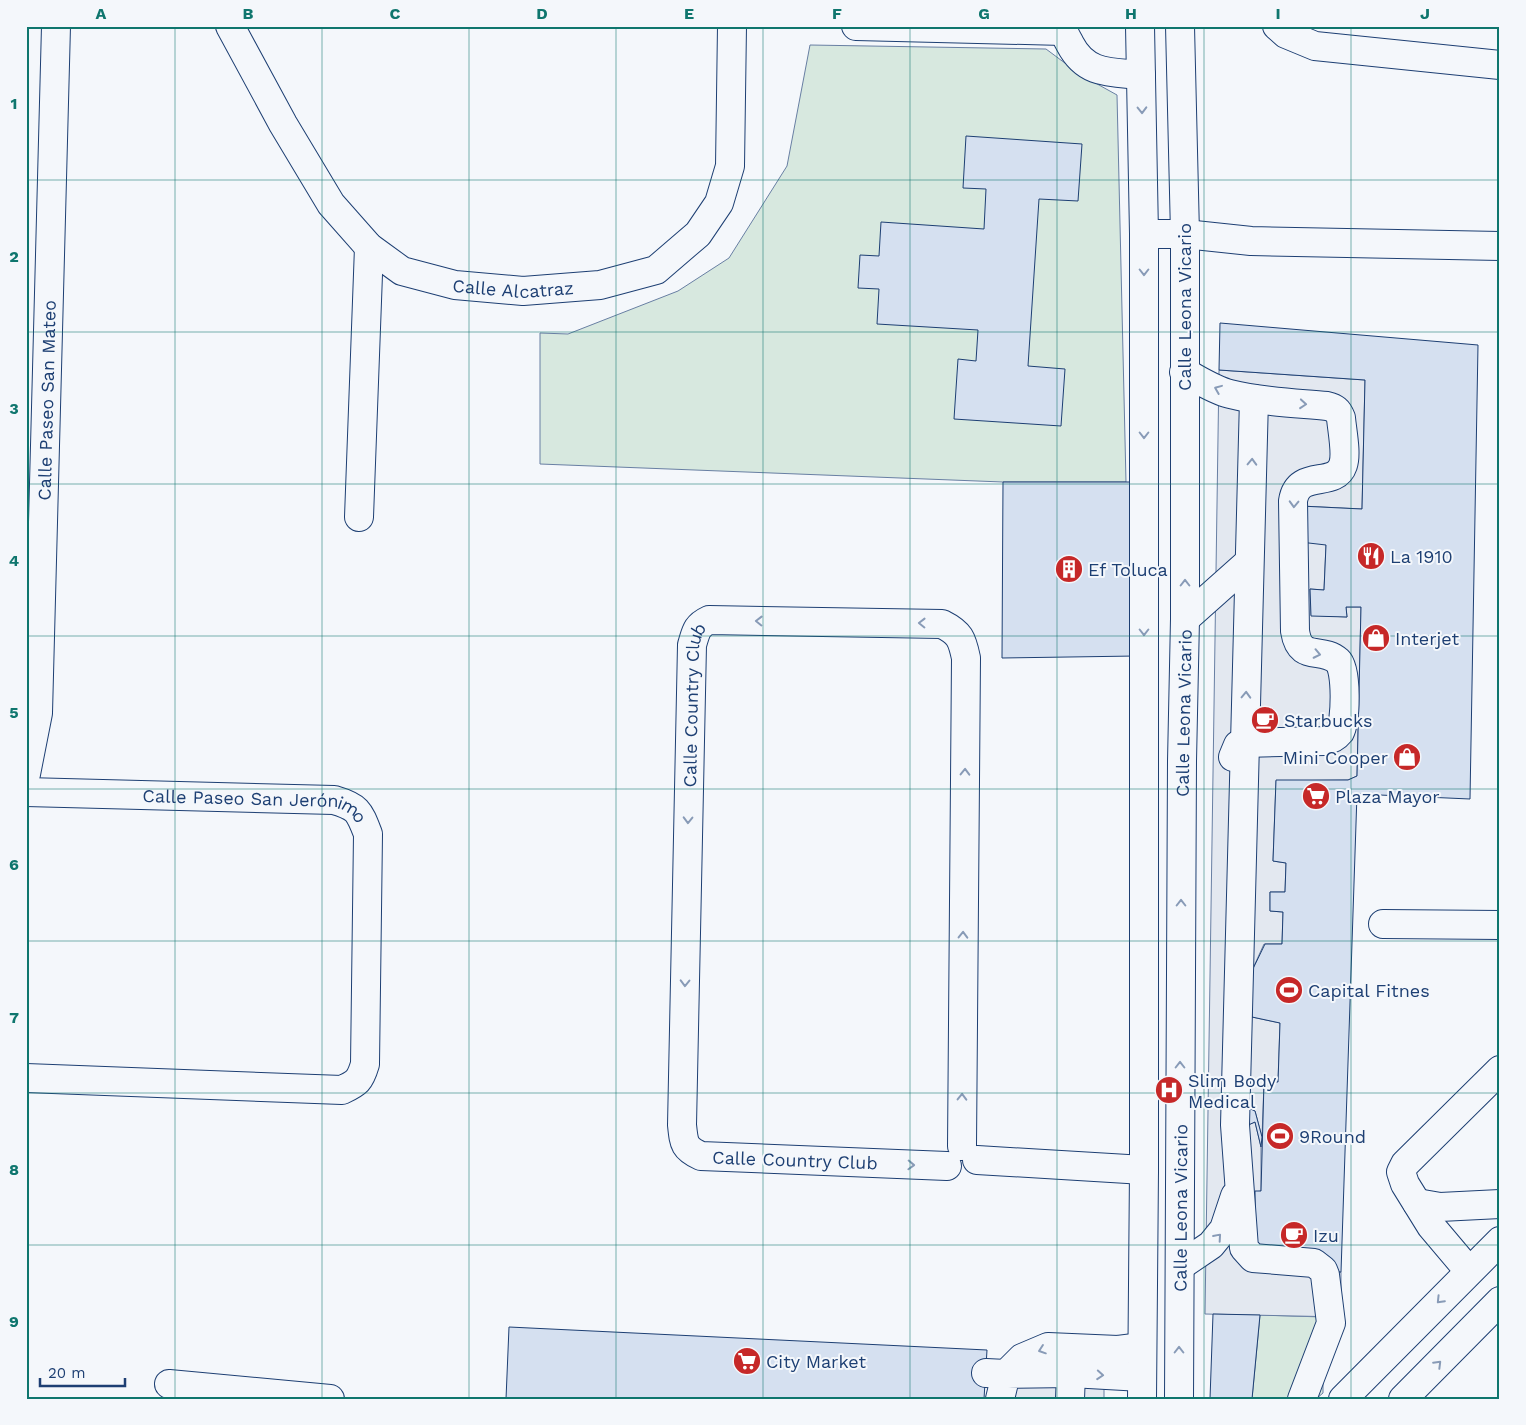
<svg xmlns="http://www.w3.org/2000/svg" width="1526" height="1425" font-family="'Work Sans',sans-serif">
<style>
.green{fill:#d7e8df;stroke:#687fa3}
.parking{fill:#e3e8f0;stroke:#687fa3}
.building{fill:#d5e0f0;stroke:#1d3f73}
.lines{fill:none;stroke-linecap:round;stroke-linejoin:round}
.minor-casing{stroke:#1d3f73;stroke-width:30}
.major-casing{stroke:#1d3f73;stroke-width:30}
.minor{stroke:#f4f7fb;stroke-width:28}
.major{stroke:#f4f7fb;stroke-width:28}
.oneway{stroke:#889bb7}
.grid{fill:none;stroke:#0f766e;stroke-width:1;stroke-opacity:0.55}
.labels{text-anchor:middle;dominant-baseline:central;stroke-width:4;stroke-linejoin:round;paint-order:stroke}
.street-label{font-size:18px;fill:#1d3f73;stroke:#f4f7fb}
.poi-label{font-size:18px;fill:#1d3f73;stroke:#f4f7fb;text-anchor:start}
.neatline{fill:none;stroke:#0f766e;stroke-width:2}
.grid-label{font-size:16px;text-anchor:middle;font-weight:bold;fill:#0f766e}
</style>
<rect width="100%" height="100%" fill="#f4f7fb"/>
<path class="green" d="M 810,45 L 1046,49 L 1081,75 L 1117,95 L 1126,482 L 1003,482 L 540,464 L 540,333 L 568,334 L 678,291 L 729,258 L 787,166 Z
M 1260,1315 L 1323,1317 L 1323,1393 L 1316,1399 L 1252,1399 Z"/>
<path class="parking" d="M 1219,370 L 1365,380 L 1362,509 L 1301,506 L 1326,545 L 1324,590 L 1310,589 L 1311,615 L 1347,617 L 1346,607 L 1361,607 L 1357,776 L 1348,780 L 1276,781 L 1273,861 L 1286,863 L 1285,892 L 1270,892 L 1270,911 L 1283,912 L 1282,944 L 1264,944 L 1249,977 L 1252,1017 L 1280,1023 L 1278,1082 L 1264,1083 L 1262,1137 L 1255,1111 L 1246,1107 L 1246,1126 L 1255,1122 L 1261,1147 L 1261,1191 L 1255,1192 L 1255,1268 L 1341,1272 L 1341,1317 L 1205,1314 Z
M 990,1380 L 1104,1384 L 1104,1399 L 990,1399 Z"/>
<path class="building" d="M 966,136 L 1082,144 L 1078,201 L 1039,199 L 1028,366 L 1065,369 L 1061,426 L 954,419 L 958,359 L 976,361 L 978,330 L 877,324 L 879,289 L 858,288 L 860,255 L 879,256 L 881,222 L 984,229 L 986,189 L 963,188 Z
M 1220,323 L 1478,345 L 1470,799 L 1357,794 L 1341,1272 L 1255,1268 L 1255,1191 L 1261,1191 L 1264,1082 L 1278,1082 L 1280,1023 L 1252,1017 L 1249,977 L 1265,944 L 1282,944 L 1283,912 L 1270,911 L 1270,892 L 1285,892 L 1286,863 L 1273,861 L 1276,780 L 1348,780 L 1357,776 L 1361,607 L 1346,607 L 1347,617 L 1311,616 L 1310,589 L 1324,590 L 1326,545 L 1300,542 L 1300,506 L 1362,509 L 1365,380 L 1219,370 Z
M 1003,482 L 1135,482 L 1136,656 L 1002,658 Z
M 1246,1107 L 1255,1111 L 1262,1137 L 1261,1147 L 1255,1122 L 1246,1126 Z
M 1213,1314 L 1260,1315 L 1252,1399 L 1210,1399 Z
M 509,1327 L 987,1350 L 984,1399 L 506,1399 Z"/>
<g class="lines">
<defs>
<g id="minor">
<path id="s1" d="M 230,26 L 283,124 L 331,204 L 369,247 L 402,271 L 455,285 L 523,291 L 600,285 L 656,270 L 698,234 L 719,203 L 730,166 L 732,26"/>
<path d="M 856,26 L 1063,31"/>
<path d="M 1063,26 C 1063,33 1067,38 1070,44 C 1086,75 1111,72 1141,75"/>
<path d="M 1277,26 L 1286,34 L 1315,46 L 1500,65"/>
<path d="M 1144,234 L 1185,234 L 1251,241 L 1500,246"/>
<path d="M 1184,372 C 1199,380 1214,390 1230,394 C 1262,402 1295,403 1327,406 C 1335,408 1338,410 1341,418 C 1342,430 1347,454 1343,465 C 1335,489 1298,468 1293,501 L 1295,631 C 1300,663 1321,646 1338,661 C 1347,669 1346,721 1340,732 C 1336,737 1330,740 1324,741 L 1244,743 L 1238,745 L 1233,757"/>
<path d="M 1254,399 L 1235,1125 L 1244,1248 L 1253,1258 L 1314,1263 L 1323,1270 L 1325,1275 L 1331,1323 L 1302,1399"/>
<path d="M 359,517 L 369,247"/>
<path d="M 1185,619 L 1249,562"/>
<path id="s2" d="M 26,774 L 38,713 L 56,26"/>
<path id="s3" d="M 26,792 L 334,800 C 358,807 359,811 368,834 L 365,1064 C 360,1081 357,1083 342,1090 L 26,1078"/>
<path d="M 1383,924 L 1500,925"/>
<path d="M 977,1160 L 1144,1170"/>
<path id="s4" d="M 947,1166 L 701,1156 C 684,1148 684,1144 682,1125 L 692,645 C 696,632 696,626 709,620 L 942,624 C 960,633 962,639 966,658 L 962,1146"/>
<path d="M 1417,1203 L 1440,1207 L 1500,1204"/>
<path d="M 1180,1266 L 1211,1245 L 1224,1229 L 1235,1196"/>
<path d="M 1469,1271 L 1431,1226 L 1405,1184 L 1401,1172 L 1405,1164 L 1500,1070"/>
<path d="M 986,1373 L 1006,1374 L 1022,1358 L 1048,1347 L 1118,1350 L 1142,1347"/>
<path d="M 169,1384 L 330,1399"/>
<path d="M 1000,1399 L 1006,1374 L 1071,1373 L 1142,1377"/>
<path d="M 1070,1399 L 1071,1373"/>
</g>
<g id="major">
<path d="M 1140,26 L 1144,234 L 1144,1170 L 1142,1399"/>
<path id="s5" d="M 1179,1399 L 1182,761 L 1185,619 L 1185,234 L 1180,26"/>
<path d="M 1343,1399 L 1500,1241"/>
<path d="M 1403,1399 L 1500,1301"/>
</g>
</defs>
<use href="#minor" class="minor-casing"/>
<use href="#major" class="major-casing"/>
<use href="#minor" class="minor"/>
<use href="#major" class="major"/>
</g>
<defs><path id="oneway-chevron" d="M-2-3.5L2.5 0L-2 3.5" fill="none" stroke-width="1.6" stroke-linecap="round" stroke-linejoin="round" transform="scale(1.25)"/></defs>
<g class="oneway">
<use href="#oneway-chevron" transform="translate(1142 110) rotate(89)"/>
<use href="#oneway-chevron" transform="translate(1144 272) rotate(90)"/>
<use href="#oneway-chevron" transform="translate(1218 389) rotate(-158)"/>
<use href="#oneway-chevron" transform="translate(1303 404) rotate(5)"/>
<use href="#oneway-chevron" transform="translate(1144 435) rotate(90)"/>
<use href="#oneway-chevron" transform="translate(1252 462) rotate(-88)"/>
<use href="#oneway-chevron" transform="translate(1294 504) rotate(92)"/>
<use href="#oneway-chevron" transform="translate(1185 583) rotate(-90)"/>
<use href="#oneway-chevron" transform="translate(759 621) rotate(-179)"/>
<use href="#oneway-chevron" transform="translate(922 623) rotate(-179)"/>
<use href="#oneway-chevron" transform="translate(1144 632) rotate(90)"/>
<use href="#oneway-chevron" transform="translate(1317 654) rotate(12)"/>
<use href="#oneway-chevron" transform="translate(1246 695) rotate(-88)"/>
<use href="#oneway-chevron" transform="translate(965 772) rotate(-89)"/>
<use href="#oneway-chevron" transform="translate(688 820) rotate(91)"/>
<use href="#oneway-chevron" transform="translate(1181 903) rotate(-90)"/>
<use href="#oneway-chevron" transform="translate(963 935) rotate(-89)"/>
<use href="#oneway-chevron" transform="translate(685 983) rotate(91)"/>
<use href="#oneway-chevron" transform="translate(1180 1065) rotate(-90)"/>
<use href="#oneway-chevron" transform="translate(962 1097) rotate(-89)"/>
<use href="#oneway-chevron" transform="translate(911 1165) rotate(2)"/>
<use href="#oneway-chevron" transform="translate(1218 1237) rotate(-49)"/>
<use href="#oneway-chevron" transform="translate(1440 1300) rotate(134)"/>
<use href="#oneway-chevron" transform="translate(1042 1350) rotate(161)"/>
<use href="#oneway-chevron" transform="translate(1179 1350) rotate(-90)"/>
<use href="#oneway-chevron" transform="translate(1438 1364) rotate(-45)"/>
<use href="#oneway-chevron" transform="translate(1100 1375) rotate(4)"/>
</g>
<path class="grid" d="M 175,26 L 175,1399M 322,26 L 322,1399M 469,26 L 469,1399M 616,26 L 616,1399M 763,26 L 763,1399M 910,26 L 910,1399M 1057,26 L 1057,1399M 1204,26 L 1204,1399M 1351,26 L 1351,1399M 26,180 L 1500,180M 26,332 L 1500,332M 26,484 L 1500,484M 26,636 L 1500,636M 26,789 L 1500,789M 26,941 L 1500,941M 26,1093 L 1500,1093M 26,1245 L 1500,1245"/>
<defs>
<symbol id="restaurant-disc" viewBox="-11 -11 22 22"><circle r="9.5" fill="#c62828" stroke="#f4f7fb"/><path d="M-5-6h1v4h1v-4h1v4h1v-4h1v5L-1.5 .5V6h-2V.5L-5-1ZM5-6V6H3V1.5H1.5Q1.5-4 5-6Z" fill="#fff"/></symbol>
<symbol id="building-disc" viewBox="-11 -11 22 22"><circle r="9.5" fill="#c62828" stroke="#f4f7fb"/><path d="M-4-6H4V6H1V3H-1V6H-4ZM-2.5-4.3h1.7v1.8h-1.7ZM.8-4.3h1.7v1.8H.8ZM-2.5-1h1.7V.8h-1.7ZM.8-1h1.7V.8H.8Z" fill="#fff"/></symbol>
<symbol id="shop-disc" viewBox="-11 -11 22 22"><circle r="9.5" fill="#c62828" stroke="#f4f7fb"/><path d="M-5-2.5h2.3a2.7 3.5 0 0 1 5.4 0H5L5.5 6h-11ZM-1.5-2.5h3a1.5 2.3 0 0 0-3 0Z" fill="#fff"/></symbol>
<symbol id="cafe-disc" viewBox="-11 -11 22 22"><circle r="9.5" fill="#c62828" stroke="#f4f7fb"/><path d="M-5.5-4.5H6V0H3Q3 3.5 0 3.5H-2.5Q-5.5 3.5-5.5 0ZM3-3.2v2h1.7v-2ZM-6 4.5H4V6H-6Z" fill="#fff"/></symbol>
<symbol id="supermarket-disc" viewBox="-11 -11 22 22"><circle r="9.5" fill="#c62828" stroke="#f4f7fb"/><path d="M-6-5.5h2.5l.6 2H6L4.5 2H-2.5L-4.4-4H-6ZM-1.5 3.2a1.3 1.3 0 1 0 .1 0ZM3 3.2a1.3 1.3 0 1 0 .1 0Z" fill="#fff"/></symbol>
<symbol id="stadium-disc" viewBox="-11 -11 22 22"><circle r="9.5" fill="#c62828" stroke="#f4f7fb"/><path d="M0-5a6.5 5 0 1 0 0 10a6.5 5 0 1 0 0-10ZM-3.5-1.8h7v3.6h-7Z" fill="#fff"/></symbol>
<symbol id="hospital-disc" viewBox="-11 -11 22 22"><circle r="9.5" fill="#c62828" stroke="#f4f7fb"/><path d="M-5-5h3v3.5h4V-5h3V5h-3V1.5h-4V5h-3Z" fill="#fff"/></symbol>
</defs>
<g fill-rule="evenodd">
<use href="#restaurant-disc" x="1355" y="540" width="32" height="32"/>
<use href="#building-disc" x="1053" y="553" width="32" height="32"/>
<use href="#shop-disc" x="1360" y="622" width="32" height="32"/>
<use href="#cafe-disc" x="1249" y="704" width="32" height="32"/>
<use href="#shop-disc" x="1391" y="741" width="32" height="32"/>
<use href="#supermarket-disc" x="1300" y="780" width="32" height="32"/>
<use href="#stadium-disc" x="1273" y="974" width="32" height="32"/>
<use href="#hospital-disc" x="1153" y="1074" width="32" height="32"/>
<use href="#stadium-disc" x="1264" y="1120" width="32" height="32"/>
<use href="#cafe-disc" x="1278" y="1219" width="32" height="32"/>
<use href="#supermarket-disc" x="731" y="1345" width="32" height="32"/>
</g>
<g class="labels">
<g class="street-label">
<text stroke="none"><textPath href="#s1" startOffset="416">Calle Alcatraz</textPath></text>
<text transform="translate(1184 307) rotate(-90)">Calle Leona Vicario</text>
<text stroke="none"><textPath href="#s2" startOffset="375">Calle Paseo San Mateo</textPath></text>
<text stroke="none"><textPath href="#s4" startOffset="706">Calle Country Club</textPath></text>
<text stroke="none"><textPath href="#s5" startOffset="686">Calle Leona Vicario</textPath></text>
<text stroke="none"><textPath href="#s3" startOffset="231">Calle Paseo San Jerónimo</textPath></text>
<text transform="translate(795 1160) rotate(2)">Calle Country Club</text>
<text stroke="none"><textPath href="#s5" startOffset="191">Calle Leona Vicario</textPath></text>
</g>
<g class="poi-label">
<text x="1390" y="556">La 1910</text>
<text x="1088" y="569">Ef Toluca</text>
<text x="1395" y="638">Interjet</text>
<text x="1284" y="720">Starbucks</text>
<text x="1388" y="757" text-anchor="end">Mini Cooper</text>
<text x="1335" y="796">Plaza Mayor</text>
<text x="1308" y="990">Capital Fitnes</text>
<text x="1188" y="1080">Slim Body<tspan x="1188" dy="21">Medical</tspan></text>
<text x="1299" y="1136">9Round</text>
<text x="1313" y="1235">Izu</text>
<text x="766" y="1361">City Market</text>
</g>
</g>
<rect width="1526" height="1425" fill="none" stroke="#f4f7fb" stroke-width="55"/>
<path d="M40 1378v8h85v-8" fill="none" stroke="#1d3f73" stroke-width="2.5"/>
<text x="48" y="1378" font-size="15" fill="#1d3f73" stroke="#f4f7fb" stroke-width="4" paint-order="stroke">20 m</text>
<rect x="28" y="28" width="1470" height="1370" class="neatline"/>
<g class="grid-label">
<text x="101" y="19">A</text>
<text x="248" y="19">B</text>
<text x="395" y="19">C</text>
<text x="542" y="19">D</text>
<text x="689" y="19">E</text>
<text x="837" y="19">F</text>
<text x="984" y="19">G</text>
<text x="1131" y="19">H</text>
<text x="1278" y="19">I</text>
<text x="1425" y="19">J</text>
<text x="14" y="109">1</text>
<text x="14" y="262">2</text>
<text x="14" y="414">3</text>
<text x="14" y="566">4</text>
<text x="14" y="718">5</text>
<text x="14" y="870">6</text>
<text x="14" y="1023">7</text>
<text x="14" y="1175">8</text>
<text x="14" y="1327">9</text>
</g>
</svg>
